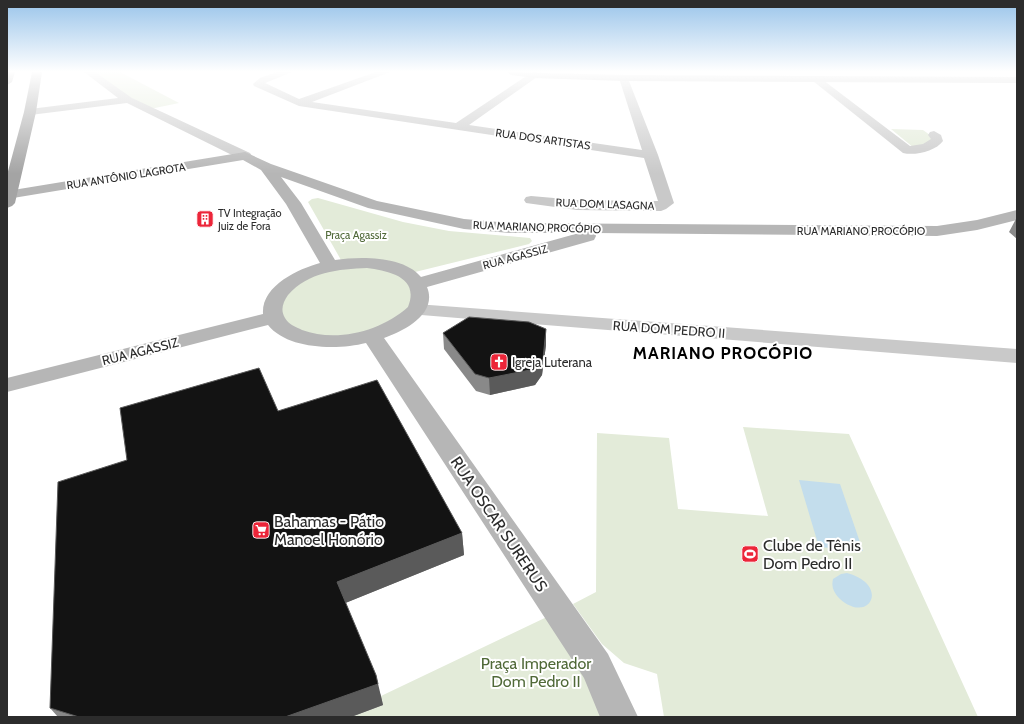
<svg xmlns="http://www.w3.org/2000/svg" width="1024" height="724" font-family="Cabin,sans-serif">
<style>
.green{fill:#e3ebd9}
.water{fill:#c3ddec}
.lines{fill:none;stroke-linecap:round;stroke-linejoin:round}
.street{fill:#c9c9c9;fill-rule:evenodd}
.secondary{fill:#b6b6b6;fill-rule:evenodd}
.primary{fill:#a4a4a4;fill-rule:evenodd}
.wall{fill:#898989}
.shaded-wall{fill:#5a5a5a}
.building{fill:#131313;stroke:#5a5a5a}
.labels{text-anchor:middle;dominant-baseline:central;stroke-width:4;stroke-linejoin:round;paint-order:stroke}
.far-street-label{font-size:11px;fill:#2c2c2c;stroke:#fff}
.far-poi-label{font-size:11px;fill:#2c2c2c;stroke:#fff;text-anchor:start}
.far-park-label{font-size:11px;fill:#506938;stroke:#fff}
.street-label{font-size:13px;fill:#2c2c2c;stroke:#fff}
.poi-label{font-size:13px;fill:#2c2c2c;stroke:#fff;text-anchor:start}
.near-poi-label{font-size:16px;fill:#2c2c2c;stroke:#fff;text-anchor:start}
.near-street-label{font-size:16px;fill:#2c2c2c;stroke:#fff}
.near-park-label{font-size:16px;fill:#506938;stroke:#fff}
.district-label{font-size:17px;font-weight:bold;letter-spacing:1px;fill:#000;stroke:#fff}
</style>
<rect width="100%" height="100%" fill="#fff"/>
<path class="green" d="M 88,72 L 120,72 L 179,103 L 150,109 Z
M 891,129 L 923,130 L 934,138 L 934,141 L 914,148 Z
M 318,198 L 403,222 L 449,231 L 530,238 L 532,241 L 529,244 L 411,273 L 409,274 L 416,310 L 340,344 L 264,318 L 264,304 L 268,295 L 341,260 L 308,202 L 312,199 Z
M 743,427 L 849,434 L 978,717 L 664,717 L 657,674 L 624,663 L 602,644 L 573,604 L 596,592 L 597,433 L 669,438 L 678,509 L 768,516 Z
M 551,615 L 611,717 L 351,717 L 383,705 L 381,696 Z"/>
<path class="water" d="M 799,480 L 840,484 L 863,551 L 819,547 Z
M 847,573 C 891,585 869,625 840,599 C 834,593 831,587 833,579 L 841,574 Z"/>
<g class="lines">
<path class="street" d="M 84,72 L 95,72 L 132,98 L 250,153 L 252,156 L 250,159 L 240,159 L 127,103 L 30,115 L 26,114 L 24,112 L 30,109 L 118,98 Z
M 277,72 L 292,72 L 265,83 L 299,99 L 376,72 L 390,72 L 312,102 L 456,123 L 531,73 L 535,72 L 539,75 L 537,77 L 469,125 L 642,150 L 619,78 L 624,75 L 627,76 L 658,155 L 674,203 L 666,209 L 661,211 L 577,210 L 526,203 L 524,200 L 526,197 L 531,196 L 577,200 L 658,201 L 644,158 L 299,106 L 254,86 L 253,84 L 260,78 Z
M 816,76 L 819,77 L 910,146 L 923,144 L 931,139 L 928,135 L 930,132 L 934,131 L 941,135 L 943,141 C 936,151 915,156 903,153 L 813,81 L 811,79 L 813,77 Z
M 416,304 L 1017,349 L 1017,363 L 409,314 L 406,310 L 409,306 Z"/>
<path class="secondary" d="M 507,72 L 624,75 L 1017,77 L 1017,83 L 624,81 L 534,78 L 511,75 Z
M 245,152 L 271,164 L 377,201 L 464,219 L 511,223 L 937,226 L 977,220 L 1017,210 L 1017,220 L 977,230 L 937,236 L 595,233 L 596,236 L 594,240 L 427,287 C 438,314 404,331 384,338 L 608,654 L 638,717 L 600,717 L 584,678 L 366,343 C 338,350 288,350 268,325 L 7,392 L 7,378 L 263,314 C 261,286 298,269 320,263 L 286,204 L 261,170 L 243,160 L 7,199 L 7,191 ZM 281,177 L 368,208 L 464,229 L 511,233 L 579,233 L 421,277 C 404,256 361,256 335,260 L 301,203 ZM 367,268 C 389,271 420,277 408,307 C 381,331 337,343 302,330 C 296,327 288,324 285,318 C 280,310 283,302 288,295 C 308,272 339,269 367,268 Z"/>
<path class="primary" d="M 7,72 L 15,72 L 12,82 L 7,85 Z
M 32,72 L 42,72 L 36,112 L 15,203 L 12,206 L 7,208 L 7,175 L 24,112 Z"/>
</g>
<path class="wall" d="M 1017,217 L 1017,239 L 1009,232 Z
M 546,329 L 546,345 L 542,375 L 535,385 L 490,395 L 476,391 L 444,349 L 443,333 Z
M 278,411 L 462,533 L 464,555 L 345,603 L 381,696 L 383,705 L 351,717 L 58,717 L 50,708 Z"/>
<path class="shaded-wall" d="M 546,329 L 546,345 L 542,375 L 535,385 L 490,395 L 489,378 Z
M 462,533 L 464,555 L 343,604 L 337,582 Z
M 376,675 L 383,705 L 351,717 L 285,717 Z"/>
<path class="building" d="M 469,317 L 529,322 L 546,329 L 543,359 L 535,369 L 489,378 L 475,374 L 443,333 Z
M 259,368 L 278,411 L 377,380 L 462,533 L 337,582 L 376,675 L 378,684 L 285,717 L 79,717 L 50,708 L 58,482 L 127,460 L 120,408 Z"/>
<linearGradient id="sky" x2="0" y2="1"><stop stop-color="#99c4ea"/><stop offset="0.41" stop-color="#fff"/><stop offset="1" stop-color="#fff" stop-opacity="0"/></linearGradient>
<rect width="1024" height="174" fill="url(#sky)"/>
<defs>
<symbol id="building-square" viewBox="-11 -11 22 22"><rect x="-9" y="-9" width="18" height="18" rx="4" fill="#ec2539" stroke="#fff"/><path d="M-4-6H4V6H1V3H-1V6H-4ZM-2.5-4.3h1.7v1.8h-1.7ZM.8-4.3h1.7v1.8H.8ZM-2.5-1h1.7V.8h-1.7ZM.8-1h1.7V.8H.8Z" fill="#fff"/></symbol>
<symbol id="church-square" viewBox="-11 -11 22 22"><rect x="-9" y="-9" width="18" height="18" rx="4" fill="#ec2539" stroke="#fff"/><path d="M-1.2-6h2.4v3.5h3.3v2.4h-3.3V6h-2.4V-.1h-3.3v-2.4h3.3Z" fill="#fff"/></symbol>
<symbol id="supermarket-square" viewBox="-11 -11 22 22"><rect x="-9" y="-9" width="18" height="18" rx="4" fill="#ec2539" stroke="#fff"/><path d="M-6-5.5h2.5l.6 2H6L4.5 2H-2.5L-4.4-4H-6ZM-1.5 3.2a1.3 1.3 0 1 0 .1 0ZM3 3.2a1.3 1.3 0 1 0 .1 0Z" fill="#fff"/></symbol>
<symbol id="stadium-square" viewBox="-11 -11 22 22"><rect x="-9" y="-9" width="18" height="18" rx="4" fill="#ec2539" stroke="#fff"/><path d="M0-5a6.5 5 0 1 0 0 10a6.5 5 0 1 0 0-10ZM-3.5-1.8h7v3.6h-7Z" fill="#fff"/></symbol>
</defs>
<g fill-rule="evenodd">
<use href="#building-square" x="195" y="209" width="20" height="20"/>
<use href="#church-square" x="489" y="352" width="20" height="20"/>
<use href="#supermarket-square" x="251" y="520" width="20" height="20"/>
<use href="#stadium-square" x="740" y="544" width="20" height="20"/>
</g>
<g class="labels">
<g class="far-street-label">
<text transform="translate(543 139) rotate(8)">RUA DOS ARTISTAS</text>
<text transform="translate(126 176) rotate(-9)">RUA ANTÔNIO LAGROTA</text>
<text transform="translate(605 204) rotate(2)">RUA DOM LASAGNA</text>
<text transform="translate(537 227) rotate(2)">RUA MARIANO PROCÓPIO</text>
<text x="861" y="231">RUA MARIANO PROCÓPIO</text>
<text transform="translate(515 257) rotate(-15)">RUA AGASSIZ</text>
</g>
<g class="far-poi-label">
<text x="218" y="213">TV Integração<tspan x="218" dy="13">Juiz de Fora</tspan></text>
</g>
<g class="far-park-label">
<text x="356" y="235">Praça Agassiz</text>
</g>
<g class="street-label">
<text transform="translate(669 329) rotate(4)">RUA DOM PEDRO II</text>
<text transform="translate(140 351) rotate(-14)">RUA AGASSIZ</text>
</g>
<g class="poi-label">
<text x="512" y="362">Igreja Luterana</text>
</g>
<g class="near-poi-label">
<text x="274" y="521">Bahamas - Pátio<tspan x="274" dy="18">Manoel Honório</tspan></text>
<text x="763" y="545">Clube de Tênis<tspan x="763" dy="18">Dom Pedro II</tspan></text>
</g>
<g class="near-street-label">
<text transform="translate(499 524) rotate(56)">RUA OSCAR SURERUS</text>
</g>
<g class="near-park-label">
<text x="536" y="663">Praça Imperador<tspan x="536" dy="18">Dom Pedro II</tspan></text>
</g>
<g class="district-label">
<text x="723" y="353">MARIANO PROCÓPIO</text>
</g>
</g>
<rect width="1024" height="724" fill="none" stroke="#2c2c2c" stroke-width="16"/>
</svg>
